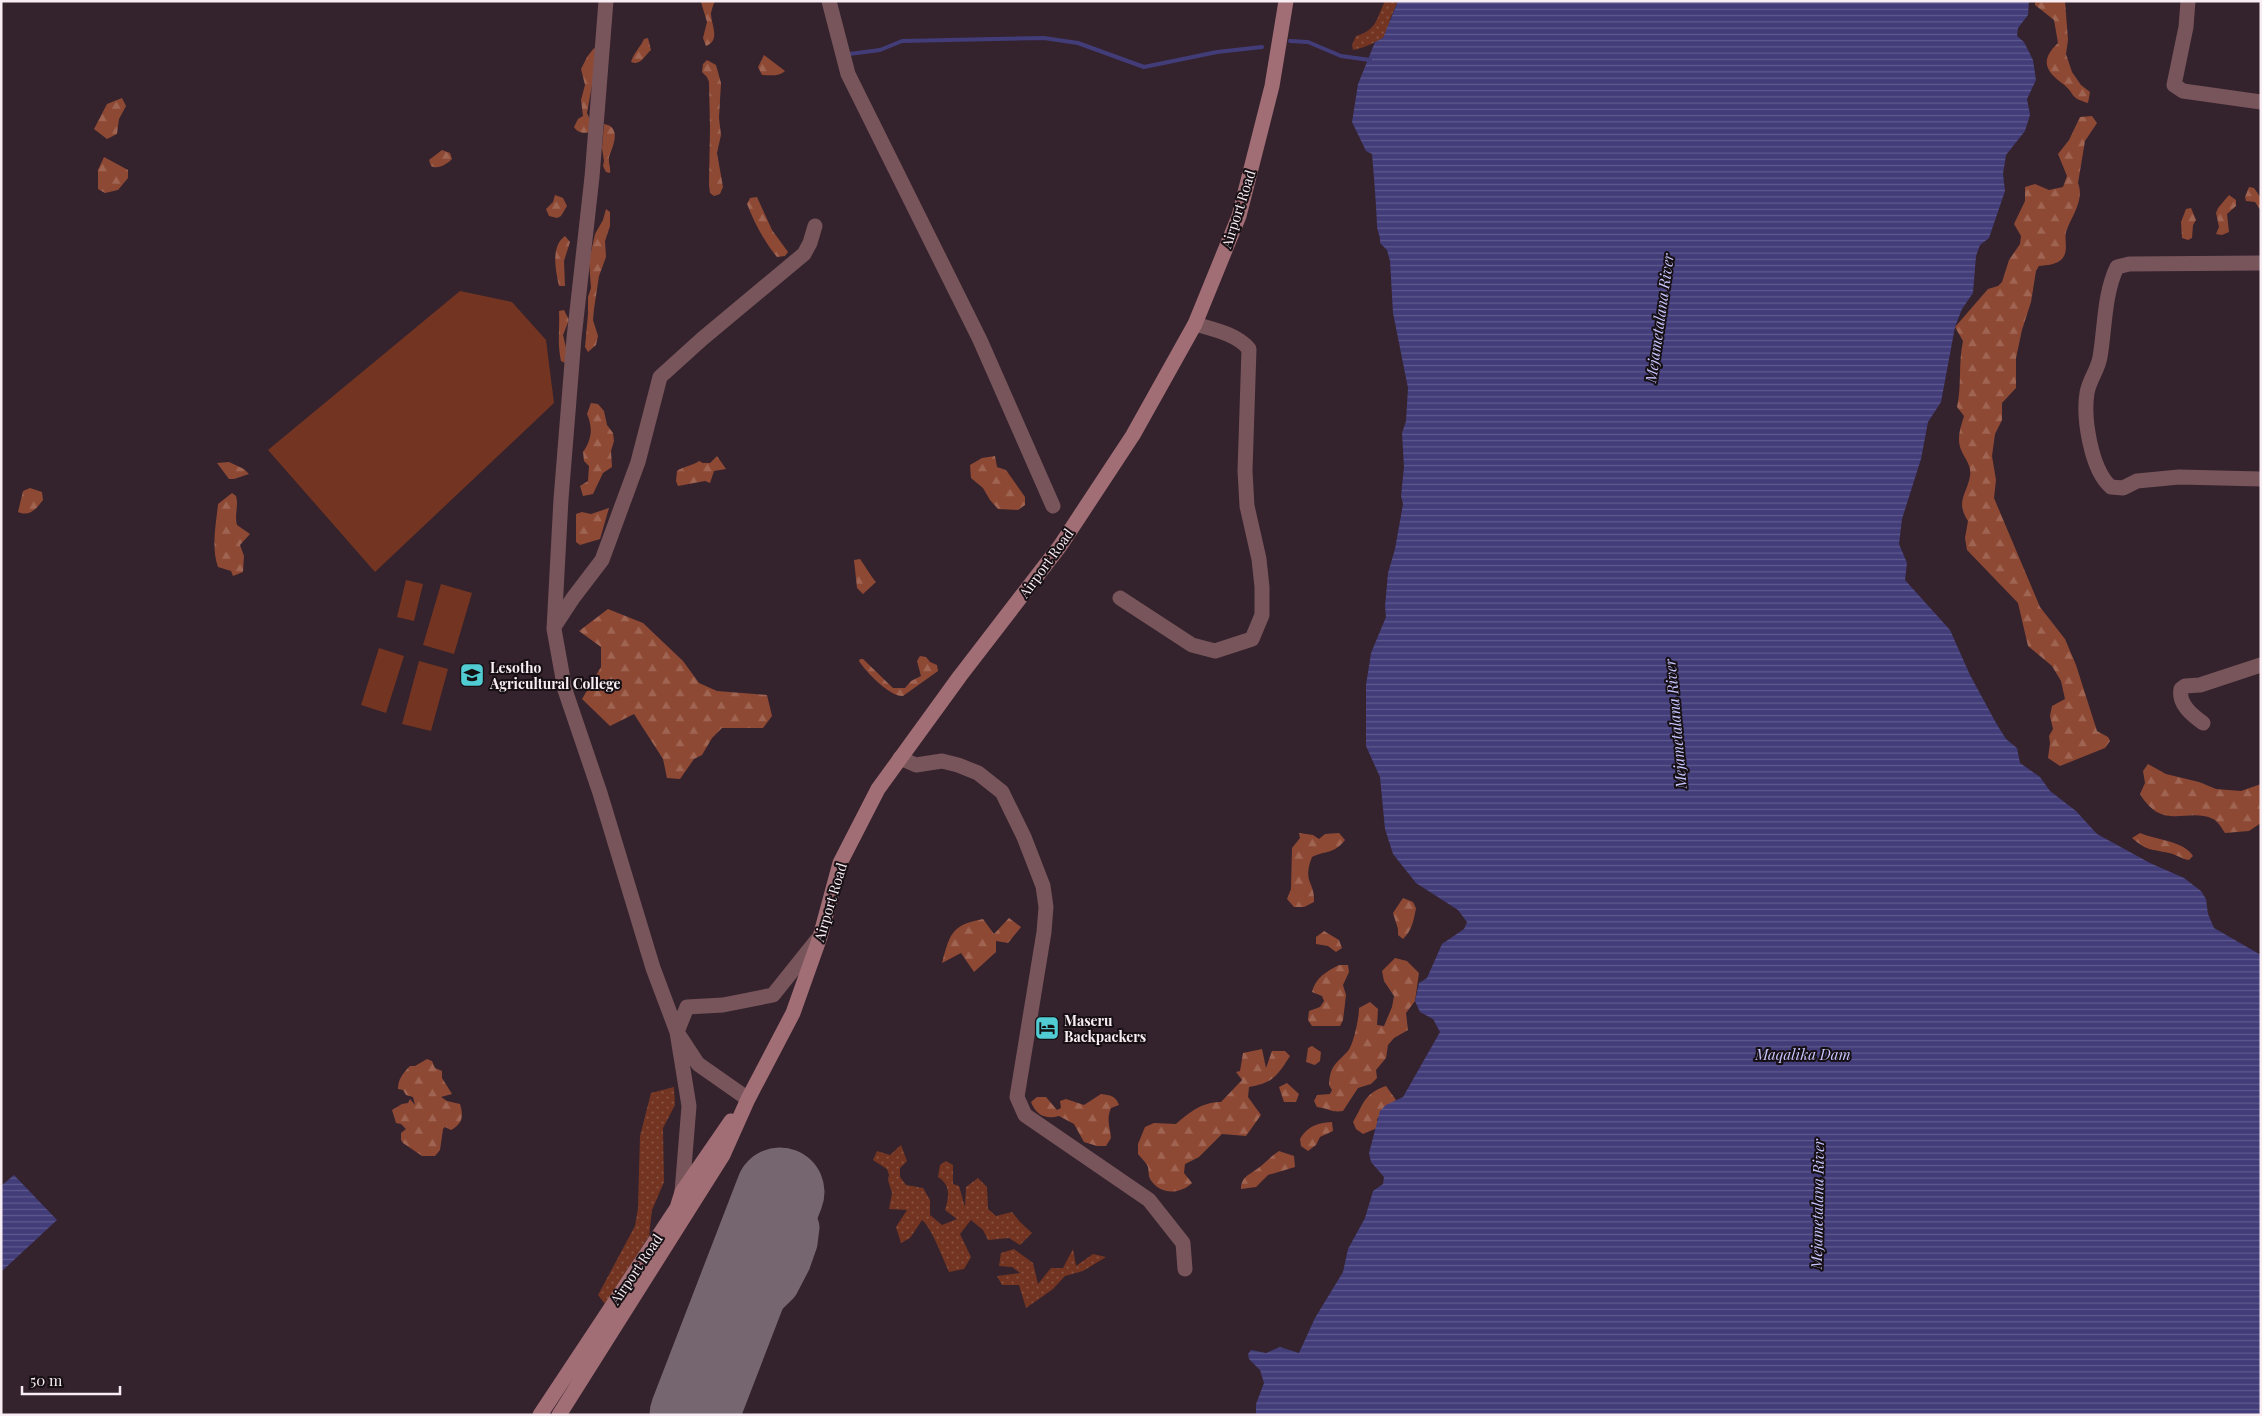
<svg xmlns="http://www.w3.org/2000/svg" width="2262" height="1416" font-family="'Playfair Display',serif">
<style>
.grass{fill:url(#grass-dots)}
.forest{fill:url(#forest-firs)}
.green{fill:#733521}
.water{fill:url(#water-rules)}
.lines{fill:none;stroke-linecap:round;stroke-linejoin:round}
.stream{stroke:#423d79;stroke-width:4}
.taxiway{stroke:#766670;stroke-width:35}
.runway{stroke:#766670;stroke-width:89}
.street{stroke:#77555a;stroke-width:15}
.secondary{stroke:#a26e75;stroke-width:15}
.labels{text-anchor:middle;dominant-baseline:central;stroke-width:4;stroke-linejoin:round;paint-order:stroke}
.street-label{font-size:14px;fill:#f9edf4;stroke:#160f13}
.poi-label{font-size:14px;font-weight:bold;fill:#f9edf4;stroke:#160f13;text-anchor:start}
.water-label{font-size:15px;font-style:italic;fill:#c7c6fe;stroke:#160f13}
</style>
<defs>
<pattern id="grass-dots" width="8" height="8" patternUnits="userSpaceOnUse" patternTransform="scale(1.25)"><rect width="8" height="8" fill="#733521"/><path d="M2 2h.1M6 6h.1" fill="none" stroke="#885342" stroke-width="1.8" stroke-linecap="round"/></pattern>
<pattern id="forest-firs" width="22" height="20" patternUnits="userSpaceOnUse" patternTransform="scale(1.25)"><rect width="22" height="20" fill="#8e4934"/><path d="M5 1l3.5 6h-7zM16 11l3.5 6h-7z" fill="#9f6452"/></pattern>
<pattern id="water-rules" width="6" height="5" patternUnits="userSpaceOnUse" patternTransform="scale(1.25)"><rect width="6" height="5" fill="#423d79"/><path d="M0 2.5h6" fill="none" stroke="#5e598d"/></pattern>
</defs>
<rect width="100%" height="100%" fill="#34222d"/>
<path class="grass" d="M 1385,1 L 1398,1 L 1390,19 L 1388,35 C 1379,41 1364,48 1353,50 L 1352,45 L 1356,36 C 1377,30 1376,19 1385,1 Z
M 674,1087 L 675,1105 L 663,1128 L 664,1182 L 652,1210 L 649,1236 L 605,1304 L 598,1295 L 635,1226 L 638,1208 L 640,1136 L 651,1093 Z
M 901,1145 L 907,1161 L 900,1168 L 900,1177 L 906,1185 L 923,1188 L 930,1200 L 930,1215 L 942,1225 L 957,1219 L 945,1210 C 949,1197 951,1185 938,1177 L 940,1165 L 946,1161 L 953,1165 L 953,1184 L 959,1186 L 965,1207 L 966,1187 L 978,1178 L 987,1187 L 988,1209 L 996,1216 L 1012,1212 L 1020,1222 L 1032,1233 L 1020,1245 L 1009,1238 L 988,1240 L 983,1230 L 971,1220 L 960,1234 L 971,1257 L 964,1269 L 949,1272 C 943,1259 932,1228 922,1220 L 910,1238 L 901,1243 L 896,1227 L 907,1210 L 889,1209 L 892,1193 L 888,1180 L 889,1175 L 887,1169 L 873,1160 L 877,1151 L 890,1155 Z
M 1014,1249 L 1033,1263 L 1038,1284 L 1051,1268 L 1063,1268 L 1073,1249 L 1076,1266 L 1093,1254 L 1106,1257 L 1083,1271 L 1065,1276 L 1053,1289 L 1026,1308 L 1019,1285 L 1002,1285 L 997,1276 L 1020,1273 L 1012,1267 L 999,1266 L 1001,1253 Z"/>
<path class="forest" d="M 715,1 C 713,5 712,9 711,13 C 711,25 721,40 706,46 L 703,38 L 707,22 L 701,2 Z
M 2035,1 L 2065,1 L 2068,40 L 2066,54 L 2072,72 L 2081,85 L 2090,92 L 2088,103 C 2068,97 2076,94 2063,84 C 2045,71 2040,60 2058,43 L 2054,20 L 2035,5 Z
M 648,38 L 651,50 C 644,56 641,66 631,62 C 634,52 640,48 644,39 Z
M 594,48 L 598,52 L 587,113 L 593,126 L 592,132 C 585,133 578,134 574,127 L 578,119 L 583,116 L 581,100 L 585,85 L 581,69 L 587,57 Z
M 764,55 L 785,71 C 778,77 770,75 762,75 L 758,67 Z
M 707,60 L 716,65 L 721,83 L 719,118 L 721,135 L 717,153 L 723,187 L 720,194 L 714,196 L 710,193 L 709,185 L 710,128 L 709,82 L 707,77 L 702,72 L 703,64 Z
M 122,98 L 126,106 L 119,119 L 117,134 L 107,139 L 94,129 L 107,104 Z
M 2092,116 L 2097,123 L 2085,141 L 2078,183 C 2085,200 2071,217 2066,232 C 2064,241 2069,251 2062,259 C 2056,265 2047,265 2039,266 L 2036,271 L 2031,302 L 2022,330 L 2016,358 L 2016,388 L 2002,403 L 2002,420 L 1995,434 L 1992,456 L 1996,480 L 1994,498 L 2040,607 L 2065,639 L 2076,665 L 2097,731 L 2108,737 L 2110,741 L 2105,748 L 2060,766 L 2048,758 L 2050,743 L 2049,736 L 2053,729 L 2050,716 L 2052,706 L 2065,699 L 2061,681 L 2052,666 L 2028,646 L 2018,603 L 1967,550 L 1965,538 L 1968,521 C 1955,501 1967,494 1970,476 C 1972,464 1963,457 1960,447 C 1957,436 1961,426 1964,416 L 1957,407 C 1962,385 1958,364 1963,341 L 1955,327 L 1988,289 L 1998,286 L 2002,282 L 2009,260 L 2020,244 L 2021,236 L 2014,224 L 2025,201 L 2025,187 L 2035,184 L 2049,190 L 2063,187 L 2067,176 L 2058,154 L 2069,140 L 2080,117 Z
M 604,124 C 622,127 613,146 609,157 C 608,163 611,167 610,173 L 606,172 L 603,166 L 604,161 L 602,148 Z
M 442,150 L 450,153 L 452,159 C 447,164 438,170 431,166 L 429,160 Z
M 104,157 L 128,170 L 128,178 L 118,190 L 105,193 L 98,189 L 98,170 Z
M 2249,187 L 2254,188 L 2261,198 L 2261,211 L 2255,202 L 2246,201 L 2245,197 Z
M 555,195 L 563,198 L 567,206 L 561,216 L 557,218 L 549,216 L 546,209 L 553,202 Z
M 2229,195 L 2236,200 L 2236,206 L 2227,214 L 2229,232 L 2222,235 L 2216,234 L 2219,227 L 2216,213 L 2218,208 Z
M 757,197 L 772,230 L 788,252 L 785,256 L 777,257 C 765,243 754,222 747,204 L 750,198 Z
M 2191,208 L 2196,220 L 2193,225 L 2192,238 L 2188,240 L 2182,238 L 2181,222 L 2186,209 Z
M 606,209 L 610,212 L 610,226 L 605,241 L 606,257 L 599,276 L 594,309 L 593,320 L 598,336 L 596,345 L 588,352 L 585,347 L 588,314 L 588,297 L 591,288 L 589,261 L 595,234 L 603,220 Z
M 565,236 L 570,242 L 564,261 L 565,286 L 559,286 C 556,271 550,247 565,236 Z
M 564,310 L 569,320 L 563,335 L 568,356 L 565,363 L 561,361 C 557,342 560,330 559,311 Z
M 591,403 L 598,404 L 604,411 L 607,425 L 613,433 L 614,441 L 611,451 L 612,467 L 603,473 L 593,494 L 583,496 L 580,486 L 588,481 L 589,466 L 584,461 L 583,452 C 592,439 593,428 587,414 Z
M 717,456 L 726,469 L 714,471 L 710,483 L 705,481 L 678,486 L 676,481 L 677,471 C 684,466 692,466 699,461 L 703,463 L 710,463 Z
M 995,456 L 997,467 L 1006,470 L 1025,497 L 1025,505 L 1018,510 L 998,509 L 990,500 L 983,488 L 971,478 L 970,465 L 982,458 Z
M 229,462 L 244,469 L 249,474 L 234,479 L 229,479 L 217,463 Z
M 30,488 L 42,492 L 43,500 C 36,509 30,517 18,512 L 23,491 Z
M 232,493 L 236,496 C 239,506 234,515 237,525 L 250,534 L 240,545 L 244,556 L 243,572 L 233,576 L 231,571 L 218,567 C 211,547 216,525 218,504 Z
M 609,508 L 600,539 L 580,545 L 576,542 L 576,514 L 582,512 L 591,514 Z
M 860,559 C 862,561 872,578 876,582 L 863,594 L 857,588 L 854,560 Z
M 608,609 L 643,623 L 683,661 L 699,683 L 717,691 L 767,695 L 772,716 L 763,728 L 722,728 L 712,738 L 702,755 L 694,759 L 680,779 L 667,778 L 663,759 L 634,714 L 610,726 L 582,699 L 601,667 L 601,647 L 579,631 Z
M 920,656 L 926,657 L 930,662 L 937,665 L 938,671 L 903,696 C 890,697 866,672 859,661 L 860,659 L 863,659 L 893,688 L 905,688 L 911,681 L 921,676 L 917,661 Z
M 2148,764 L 2166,774 L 2199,782 L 2216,789 L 2241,791 L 2261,784 L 2261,823 L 2249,831 L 2225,833 C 2222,829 2218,821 2213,819 C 2187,807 2163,832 2140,794 L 2145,783 L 2143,771 Z
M 1299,833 L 1313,835 L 1319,839 L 1325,834 L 1339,833 L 1345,840 C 1334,854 1327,850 1312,857 C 1302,883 1315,881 1314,902 L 1304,907 L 1294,907 L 1287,899 L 1291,889 L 1292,848 L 1300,838 Z
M 2140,833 C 2157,840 2184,841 2193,856 L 2189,860 C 2181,859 2176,854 2169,853 C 2151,849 2147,851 2132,838 Z
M 1403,898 L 1413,902 L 1416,908 C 1414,919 1412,931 1403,939 L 1398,935 L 1398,929 L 1393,913 Z
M 1009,918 L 1021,927 L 1008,943 L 996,941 L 996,952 L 974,972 L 961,953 L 942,963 C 950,934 951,925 983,919 L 994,934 Z
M 1324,931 L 1339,940 L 1342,948 L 1336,952 L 1328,946 L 1316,944 L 1316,937 Z
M 1395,958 L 1407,961 L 1419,973 L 1415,1001 L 1406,1013 L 1408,1030 L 1394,1038 L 1388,1045 L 1386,1058 L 1376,1070 L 1377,1078 L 1371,1084 L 1358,1088 L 1343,1111 C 1332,1113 1327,1108 1317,1107 L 1314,1101 L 1317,1095 L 1330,1094 L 1332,1090 L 1329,1085 C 1330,1065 1336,1064 1348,1051 C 1354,1043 1359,1018 1359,1008 L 1370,1002 L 1378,1009 L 1377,1025 L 1384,1026 L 1392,1007 L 1394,996 L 1384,981 L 1382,971 Z
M 1339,965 L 1348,965 L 1349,972 L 1343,985 L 1346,995 L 1343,1020 L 1340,1026 L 1312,1026 L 1308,1020 L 1309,1011 L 1320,1007 L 1324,1001 L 1322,996 L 1312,992 C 1316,977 1326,972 1339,965 Z
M 1312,1046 L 1321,1052 L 1320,1061 L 1315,1065 L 1306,1062 L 1308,1048 Z
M 1262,1049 L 1266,1068 L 1272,1051 L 1285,1051 L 1290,1056 C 1277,1076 1273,1083 1249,1087 L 1248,1097 L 1261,1115 L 1246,1136 L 1222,1134 L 1199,1157 L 1185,1164 L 1184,1173 L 1192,1183 C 1179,1195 1160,1195 1150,1179 C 1148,1175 1149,1171 1148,1167 C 1146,1162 1141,1158 1138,1154 L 1138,1144 L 1145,1127 L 1154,1123 L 1176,1124 C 1190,1112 1202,1102 1221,1102 L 1242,1080 L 1236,1072 L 1240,1071 L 1243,1053 Z
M 427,1059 L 432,1061 L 435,1068 L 442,1071 L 442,1078 L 452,1094 L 441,1097 L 447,1101 L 460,1104 C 464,1117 462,1124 451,1130 L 445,1127 L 443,1129 L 440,1150 L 435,1156 L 422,1156 L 403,1143 L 401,1140 L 401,1133 L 406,1129 L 401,1124 L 396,1123 L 392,1110 L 402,1104 L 408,1103 L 410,1099 L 415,1105 L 413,1097 L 406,1095 L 403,1090 L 398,1089 C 398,1079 403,1073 410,1066 L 415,1066 Z
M 1287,1083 L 1299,1094 L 1296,1102 L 1284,1102 L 1279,1087 Z
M 1386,1086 L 1396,1100 L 1377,1119 L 1377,1128 L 1363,1134 L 1356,1129 L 1353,1122 C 1364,1104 1363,1094 1386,1086 Z
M 1101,1094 C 1110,1095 1116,1096 1119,1105 L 1111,1108 C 1106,1120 1110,1126 1111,1138 L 1106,1146 L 1097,1146 L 1084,1142 L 1074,1124 L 1059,1116 C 1046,1120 1036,1115 1031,1102 L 1037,1097 L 1046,1097 L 1057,1110 L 1061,1108 L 1060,1101 L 1066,1099 L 1084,1105 Z
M 1332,1122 L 1333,1131 L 1320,1137 L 1316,1145 L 1308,1151 L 1301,1146 L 1300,1139 C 1308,1126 1317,1123 1332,1122 Z
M 1279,1151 L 1294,1156 L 1295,1167 L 1268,1175 L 1256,1187 L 1241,1189 C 1241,1177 1249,1175 1257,1169 C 1265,1163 1271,1156 1279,1151 Z"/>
<path class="green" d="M 460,291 L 512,302 L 546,340 L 554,403 L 375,572 L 268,450 Z
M 406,580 L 423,584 L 414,621 L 397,617 Z
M 441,584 L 472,593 L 454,654 L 423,645 Z
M 379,648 L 404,656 L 386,713 L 361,705 Z
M 419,661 L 448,669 L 431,731 L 402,724 Z"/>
<path class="water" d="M 1398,1 L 2029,1 L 2028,15 L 2018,28 L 2017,36 L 2024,42 L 2033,60 L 2036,80 L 2027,99 L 2030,115 L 2025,131 L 2006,155 L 2003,174 L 2005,191 L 1989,238 L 1980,245 L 1976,256 L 1973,293 L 1962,309 L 1955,327 L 1941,402 L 1928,422 L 1921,459 L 1902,519 L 1899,544 L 1907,563 L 1905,580 L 1950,630 L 1970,675 L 1996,723 L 2006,739 L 2017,748 L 2020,763 L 2040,777 L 2050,791 L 2076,811 L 2097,834 L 2150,863 L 2184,878 L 2201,891 L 2206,899 L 2208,914 L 2214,928 L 2261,955 L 2261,1415 L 1256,1415 L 1256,1404 L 1264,1383 L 1260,1370 L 1249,1359 L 1248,1354 L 1251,1350 L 1266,1353 L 1280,1347 L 1299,1353 L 1315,1318 L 1343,1272 L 1348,1249 L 1365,1218 L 1373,1191 L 1383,1184 L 1384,1177 L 1371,1162 L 1369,1153 L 1380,1111 L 1386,1105 L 1403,1097 L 1440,1032 L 1433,1019 L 1420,1012 L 1415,1001 L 1419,983 L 1427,978 L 1442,944 L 1464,929 L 1467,922 L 1458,910 L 1416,883 L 1393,854 L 1385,829 L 1380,777 L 1366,746 L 1366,685 L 1371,653 L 1386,617 L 1385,606 L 1388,573 L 1395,549 L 1403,504 L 1401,496 L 1404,467 L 1402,433 L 1406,421 L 1408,388 L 1393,313 L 1390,261 L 1387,250 L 1380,243 C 1381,236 1377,232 1377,225 C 1376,201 1374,178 1372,154 L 1366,151 L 1352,122 L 1358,84 L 1375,42 L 1383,38 Z
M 14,1175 L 57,1220 L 1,1272 L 1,1186 Z"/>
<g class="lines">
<path class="stream" d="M 1290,41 L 1308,42 L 1341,56 L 1370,60
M 849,54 L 880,50 L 902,41 L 1044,38 L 1078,43 L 1144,67 L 1217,52 L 1262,47"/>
<path class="taxiway" d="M 713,1364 L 735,1331 L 781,1286 L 793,1263 L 800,1243 L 802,1227 L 796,1213 L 785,1203 L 772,1200 L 761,1201 L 751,1209 L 747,1216 L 748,1243 L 743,1287"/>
<path class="runway" d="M 694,1415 L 780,1192"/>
<path class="street" d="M 606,1 L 592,177 L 574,338 L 561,499 L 554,629 L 565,690 L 600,793 L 653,968 L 677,1032 L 698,1064 L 748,1099
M 829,1 L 848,74 L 980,340 L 1053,506
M 2188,1 L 2186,27 L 2174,85 L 2183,91 L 2261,102
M 2261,263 L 2129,264 L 2117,267 C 2104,294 2105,328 2100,357 C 2098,370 2089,380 2087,393 C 2083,418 2091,470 2111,487 L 2123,488 L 2137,481 L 2179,477 L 2261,479
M 1120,598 L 1192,645 L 1215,651 L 1252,639 L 1262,615 L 1262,587 L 1259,559 L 1247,506 L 1245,471 L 1249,349 C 1237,334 1212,329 1195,324
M 554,627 L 573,598 L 602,560 L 638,462 L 660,377 L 702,339 L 804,254 L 810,243 L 815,226
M 2203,723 C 2192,715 2178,704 2181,689 L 2185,686 L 2200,685 L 2261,665
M 900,758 L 916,765 L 942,761 L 958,765 L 978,773 L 1002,792 L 1024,837 L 1043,886 L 1046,907 L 1044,932 L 1017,1097 L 1025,1115 L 1149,1200 L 1183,1243 L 1185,1269
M 682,1192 L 689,1106 L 677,1032 L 687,1007 L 723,1005 L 773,995 L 817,940"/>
<path class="secondary" d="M 540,1415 L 677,1208 L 682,1192 L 731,1121
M 559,1415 L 723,1155 L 748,1099 L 793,1013 L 820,937 L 840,863 L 878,789 L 960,676 L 1060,546 L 1133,435 L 1195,324 L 1239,216 L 1272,86 L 1286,1"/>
</g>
<defs>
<symbol id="university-square" viewBox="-11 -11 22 22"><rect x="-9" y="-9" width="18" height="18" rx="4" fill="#51ccd2" stroke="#160f13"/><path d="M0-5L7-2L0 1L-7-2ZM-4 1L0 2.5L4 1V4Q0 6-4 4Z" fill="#111"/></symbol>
<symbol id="hotel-square" viewBox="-11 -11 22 22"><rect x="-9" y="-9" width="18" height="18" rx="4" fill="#51ccd2" stroke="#160f13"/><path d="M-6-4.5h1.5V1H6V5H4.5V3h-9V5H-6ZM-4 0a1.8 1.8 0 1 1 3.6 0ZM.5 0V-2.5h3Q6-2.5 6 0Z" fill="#111"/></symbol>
</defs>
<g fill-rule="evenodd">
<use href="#university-square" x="458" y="661" width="28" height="28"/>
<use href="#hotel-square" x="1033" y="1014" width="28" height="28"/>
</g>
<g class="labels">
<g class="street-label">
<text transform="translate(1238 209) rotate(-72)">Airport Road</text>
<text transform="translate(1046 563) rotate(-54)">Airport Road</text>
<text transform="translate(830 902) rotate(-73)">Airport Road</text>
<text transform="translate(636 1269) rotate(-56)">Airport Road</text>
</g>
<g class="poi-label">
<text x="490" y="667">Lesotho<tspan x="490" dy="16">Agricultural College</tspan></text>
<text x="1064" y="1020">Maseru<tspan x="1064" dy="16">Backpackers</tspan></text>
</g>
<g class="water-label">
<text transform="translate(1659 318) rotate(-82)">Mejametalana River</text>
<text transform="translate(1675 724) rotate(-95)">Mejametalana River</text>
<text x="1803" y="1054">Maqalika Dam</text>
<text transform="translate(1817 1204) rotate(-89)">Mejametalana River</text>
</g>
</g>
<rect width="2262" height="1416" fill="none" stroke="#f9edf4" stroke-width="5"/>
<path d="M22 1386v8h98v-8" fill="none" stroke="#f9edf4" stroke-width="2.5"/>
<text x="30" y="1386" font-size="15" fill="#f9edf4" stroke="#160f13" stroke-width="4" paint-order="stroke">50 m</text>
</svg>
